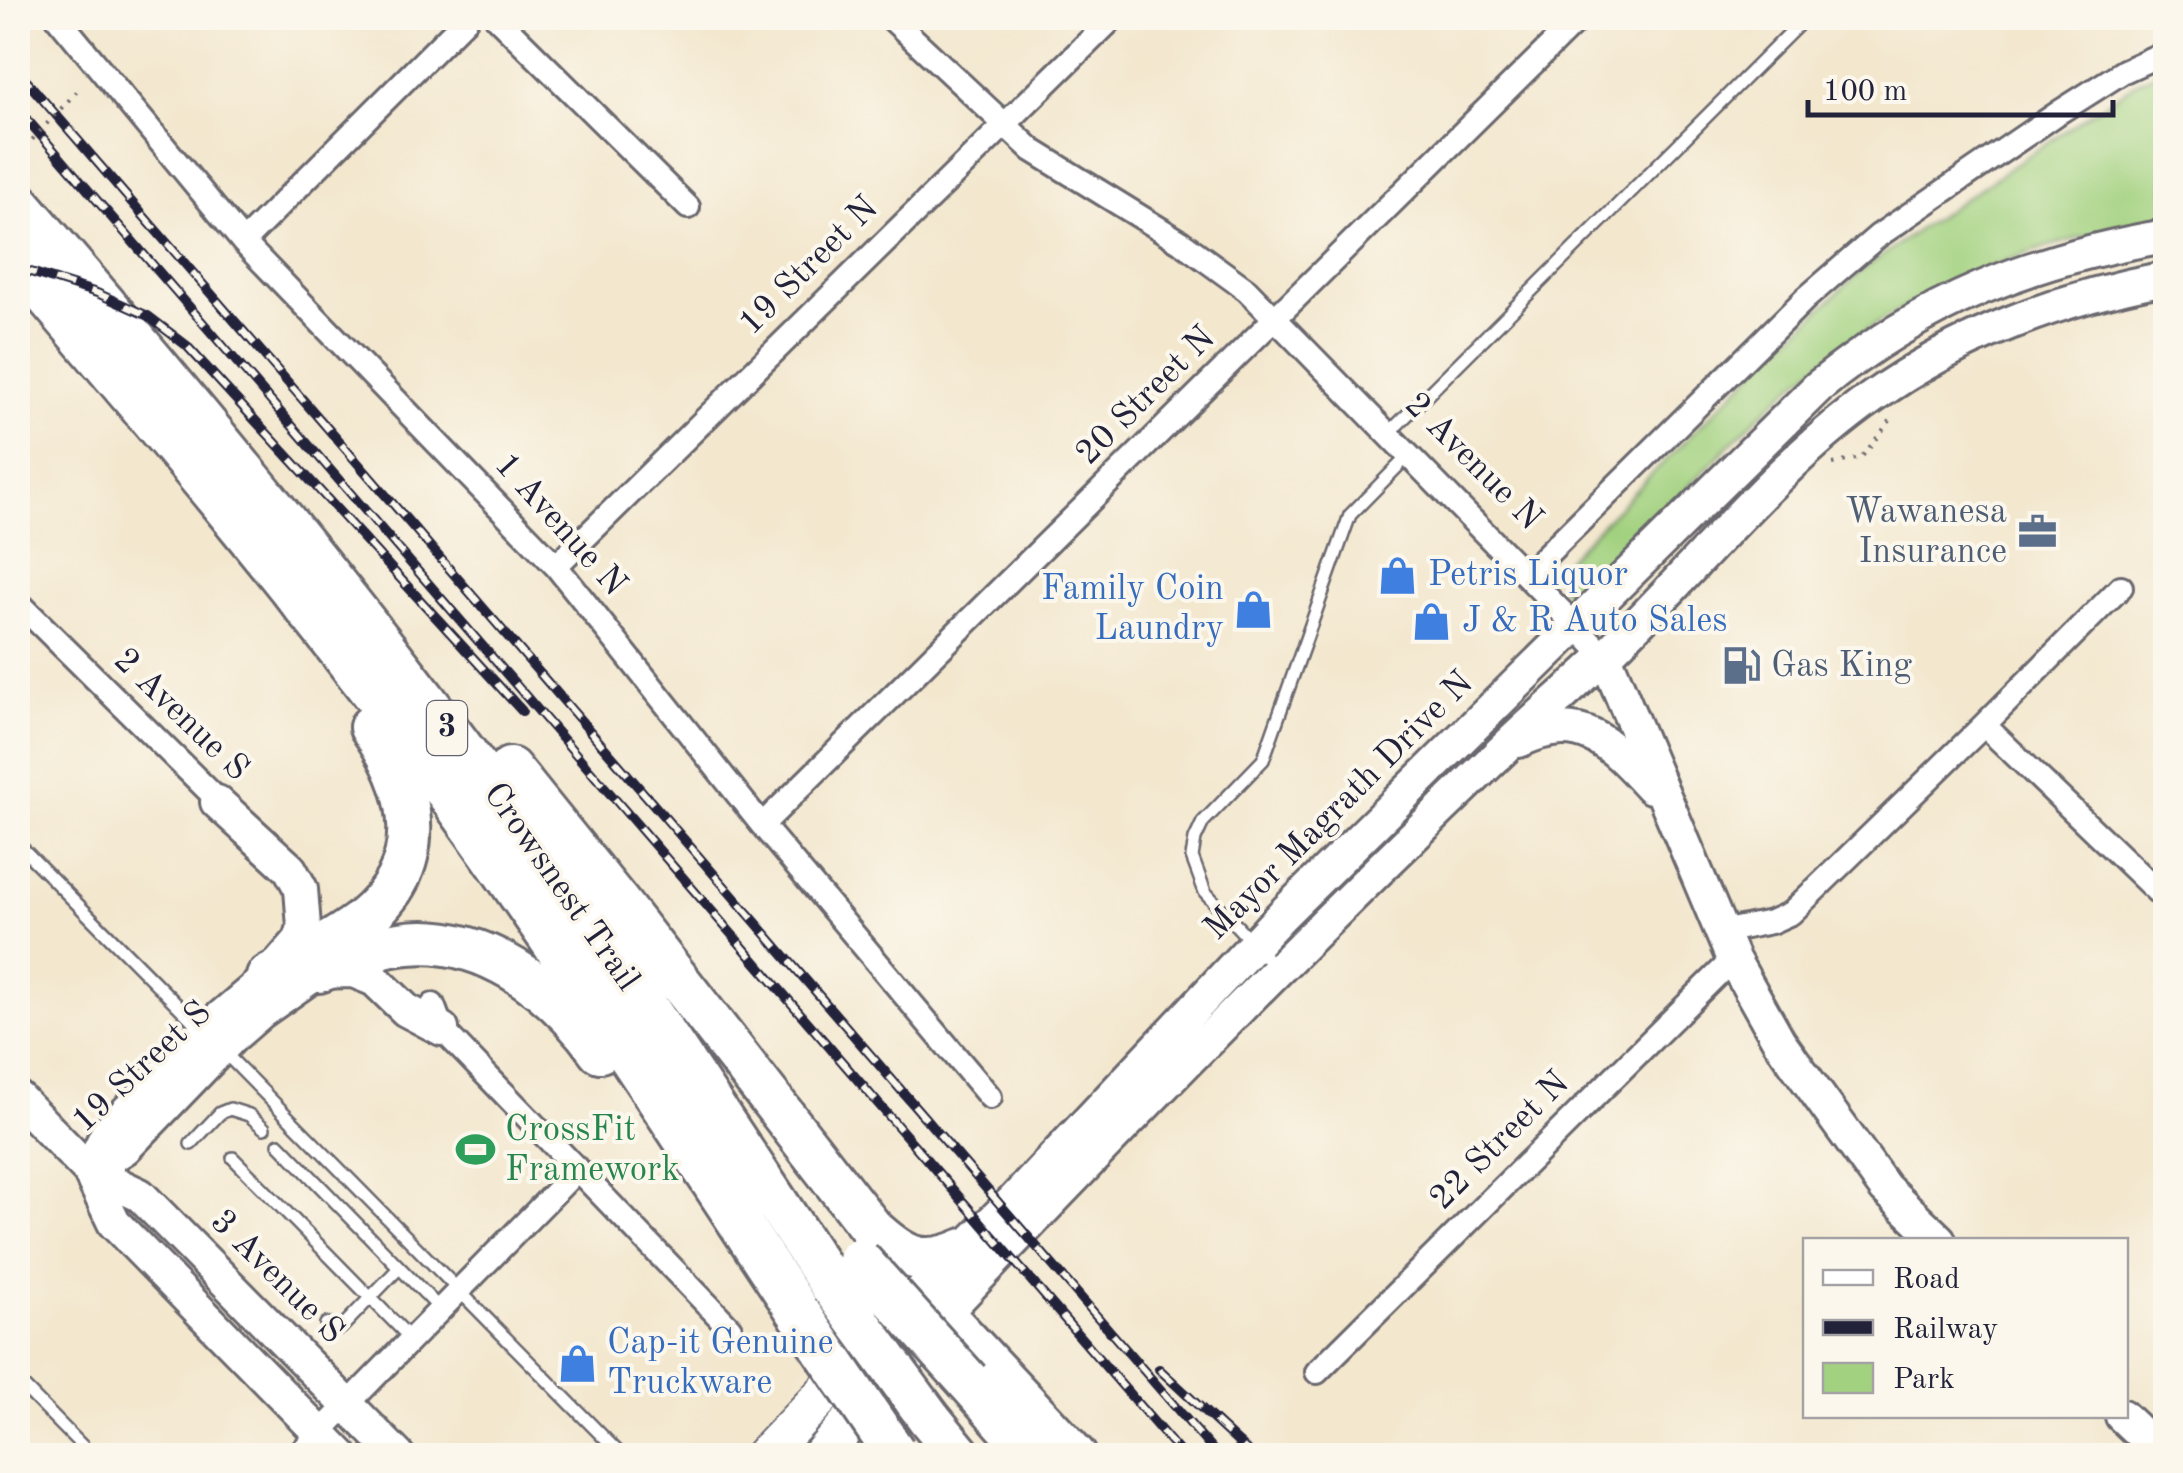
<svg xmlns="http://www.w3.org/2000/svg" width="2183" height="1473" font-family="'Old Standard TT',serif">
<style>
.green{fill:#a2d17f;stroke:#627a5d;stroke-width:2.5}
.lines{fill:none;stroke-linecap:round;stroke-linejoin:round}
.lane-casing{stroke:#6b676e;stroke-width:16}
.street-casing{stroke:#6b676e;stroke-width:28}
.secondary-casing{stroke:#6b676e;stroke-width:38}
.primary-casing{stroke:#6b676e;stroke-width:42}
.highway-casing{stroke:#6b676e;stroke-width:48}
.path{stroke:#6b676e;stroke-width:4;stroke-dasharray:2.5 8;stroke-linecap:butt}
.lane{stroke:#fff;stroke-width:11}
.street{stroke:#fff;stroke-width:22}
.secondary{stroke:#fff;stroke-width:32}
.primary{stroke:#fff;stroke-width:38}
.highway{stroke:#fff;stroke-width:42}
.rail-casing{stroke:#22223b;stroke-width:10}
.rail{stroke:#fbf7ec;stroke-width:6;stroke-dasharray:19;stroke-linecap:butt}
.highway-bridge-casing{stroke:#6b676e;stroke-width:48;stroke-linecap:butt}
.path-bridge{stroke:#6b676e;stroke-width:4;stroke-dasharray:2.5 8;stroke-linecap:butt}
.highway-bridge{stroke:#fff;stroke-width:42}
.labels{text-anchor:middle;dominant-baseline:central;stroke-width:8;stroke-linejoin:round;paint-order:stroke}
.shield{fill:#fbf7ec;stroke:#636270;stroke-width:2.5}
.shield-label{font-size:32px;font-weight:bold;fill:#22223b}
.street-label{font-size:35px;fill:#22223b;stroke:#fbf7ec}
.service-label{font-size:35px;fill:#4e5e75;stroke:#fbf7ec;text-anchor:end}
.shop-label{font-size:35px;fill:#366cbe;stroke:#fbf7ec;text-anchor:start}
.leisure-label{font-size:35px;fill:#27864d;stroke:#fbf7ec;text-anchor:start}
</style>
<rect width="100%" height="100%" fill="#fbf7ec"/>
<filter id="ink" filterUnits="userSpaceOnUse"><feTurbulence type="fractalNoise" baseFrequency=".01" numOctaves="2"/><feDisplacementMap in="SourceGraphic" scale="20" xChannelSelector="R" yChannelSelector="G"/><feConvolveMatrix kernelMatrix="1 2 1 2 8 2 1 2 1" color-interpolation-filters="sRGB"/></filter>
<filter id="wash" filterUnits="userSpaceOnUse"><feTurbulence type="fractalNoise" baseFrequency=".0048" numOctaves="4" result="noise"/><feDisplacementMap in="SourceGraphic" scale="40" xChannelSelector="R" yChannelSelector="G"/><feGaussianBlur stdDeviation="2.25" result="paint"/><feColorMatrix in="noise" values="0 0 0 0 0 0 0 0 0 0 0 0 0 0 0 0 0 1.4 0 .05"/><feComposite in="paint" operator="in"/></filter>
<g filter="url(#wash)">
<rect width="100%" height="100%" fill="#f3e7ce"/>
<path class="green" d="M 2165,69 L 2165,221 C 2042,239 1922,284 1823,361 C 1783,391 1746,428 1711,464 C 1668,506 1629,555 1584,596 L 1574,596 L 1563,591 L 1557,575 L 1564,562 L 1766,360 L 1859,273 L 1912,234 L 2137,82 Z"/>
</g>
<g filter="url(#ink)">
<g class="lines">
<defs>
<path id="lane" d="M 1388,434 L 1805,18
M 18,844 L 201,1029
M 1277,969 L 1205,892 L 1192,857 L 1195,839 L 1203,822 L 1263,760 L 1350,515 L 1409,455
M 221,1049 L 622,1456
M 191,1144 L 220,1113 L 230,1109 L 249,1115 L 264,1128
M 279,1144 L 441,1310
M 233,1158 L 412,1340
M 326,1324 L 341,1328 L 399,1268
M 18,1381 L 92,1456"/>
<path id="street" d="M 58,18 L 243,242 L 556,566 L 762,825 L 990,1097
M 497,18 L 688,207
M 891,18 L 1032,150 L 1181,242 L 1247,290 L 1605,656
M 243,242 L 467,18
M 556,566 L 1113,18
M 1527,574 L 1805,299 L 1878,236 L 2061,111 L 2124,71 L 2166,52
M 18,602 L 228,810
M 1984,725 L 2166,900
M 762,825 L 1579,18
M 1721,932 L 1771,922 L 1791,913 L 1984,725 L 2121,587
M 433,1005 L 442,1029 L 730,1328
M 1317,1372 L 1733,959
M 297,1456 L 578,1169"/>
<path id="secondary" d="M 1605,656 L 1733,959 L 1779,1041 L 1885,1188 L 1939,1240
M 1519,741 C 1580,711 1610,742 1651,787
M 18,1098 L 89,1171 L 114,1223 L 342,1456
M 89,1171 L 108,1131 L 214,1023 L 268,977 L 300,940 L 304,927 L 301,889 L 290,869 L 217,802
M 89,1171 L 125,1148 L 231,1038 L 261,1012 L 318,972 L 353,971 L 375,980 L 406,1010 L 442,1029
M 89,1171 L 140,1195 L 398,1456
M 907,1305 L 1014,1200 L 1282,915 L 1818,387 C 1922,302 2034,258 2166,236
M 943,1315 C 1126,1121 1314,930 1507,746 C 1538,716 1572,688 1603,658 C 1693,572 1771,469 1873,397 C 1958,336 2063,297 2166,278
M 2122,1416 L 2164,1456"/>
<path id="primary" d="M 764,1456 L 861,1355
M 821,1456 L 943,1315"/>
<path id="highway" d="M 18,203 C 178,388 334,577 481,774 C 605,939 717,1114 832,1286
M 18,262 C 155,422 292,584 419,754 C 554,936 676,1127 801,1316
M 510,769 L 619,904 L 871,1228 C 902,1257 922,1269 964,1250
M 319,971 C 345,960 371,948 399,944 C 481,931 554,988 600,1051
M 268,977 C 299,959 334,943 362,921 C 430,866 417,792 371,727
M 907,1305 L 926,1307 L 943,1315 L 1075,1456
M 968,1381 L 1034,1456
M 929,1418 L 960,1456"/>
</defs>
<use href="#lane" class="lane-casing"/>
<use href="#street" class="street-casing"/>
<use href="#secondary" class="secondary-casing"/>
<use href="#primary" class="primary-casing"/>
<use href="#highway" class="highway-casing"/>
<path class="path" d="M 1833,464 L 1861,458 L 1893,417"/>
<use href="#lane" class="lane"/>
<use href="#street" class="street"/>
<use href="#secondary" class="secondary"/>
<use href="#primary" class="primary"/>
<use href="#highway" class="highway"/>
<defs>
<path id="rail" d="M 18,71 L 1218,1456
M 18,109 L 1183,1456
M 18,268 L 97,293 L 148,316 L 186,345 L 522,711
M 1159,1369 L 1253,1456"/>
</defs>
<use href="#rail" class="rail-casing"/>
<use href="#rail" class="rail"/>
<defs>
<path id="highway-bridge" d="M 859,1260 L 968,1381
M 832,1286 L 929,1418
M 801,1316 L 894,1452"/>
</defs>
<use href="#highway-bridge" class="highway-bridge-casing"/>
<path class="path-bridge" d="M 18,155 L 81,87"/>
<use href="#highway-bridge" class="highway-bridge"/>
</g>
</g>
<defs>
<symbol id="office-bare" viewBox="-9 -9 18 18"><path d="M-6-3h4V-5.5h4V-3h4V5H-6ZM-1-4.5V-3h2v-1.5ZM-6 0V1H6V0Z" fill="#5c6f8a" stroke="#fbf7ec" stroke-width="2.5" paint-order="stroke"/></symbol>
<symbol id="shop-bare" viewBox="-9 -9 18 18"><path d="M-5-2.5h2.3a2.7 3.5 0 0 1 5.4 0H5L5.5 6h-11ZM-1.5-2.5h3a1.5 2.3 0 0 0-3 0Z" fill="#3f7fe0" stroke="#fbf7ec" stroke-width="2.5" paint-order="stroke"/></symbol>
<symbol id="fuel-bare" viewBox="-9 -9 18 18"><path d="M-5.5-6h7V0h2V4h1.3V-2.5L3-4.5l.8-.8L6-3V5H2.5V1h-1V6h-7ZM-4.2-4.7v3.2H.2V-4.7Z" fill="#5c6f8a" stroke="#fbf7ec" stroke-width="2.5" paint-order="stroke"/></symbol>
<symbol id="stadium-bare" viewBox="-9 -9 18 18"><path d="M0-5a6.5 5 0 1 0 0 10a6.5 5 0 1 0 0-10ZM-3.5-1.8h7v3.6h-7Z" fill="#2e9e5b" stroke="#fbf7ec" stroke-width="2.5" paint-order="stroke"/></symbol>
</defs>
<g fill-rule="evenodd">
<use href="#office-bare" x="2010" y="504" width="55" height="55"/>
<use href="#shop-bare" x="1370" y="548" width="55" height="55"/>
<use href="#shop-bare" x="1226" y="582" width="55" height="55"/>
<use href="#shop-bare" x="1404" y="594" width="55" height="55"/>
<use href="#fuel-bare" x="1714" y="638" width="55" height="55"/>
<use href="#stadium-bare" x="448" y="1122" width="55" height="55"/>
<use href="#shop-bare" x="550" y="1336" width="55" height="55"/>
</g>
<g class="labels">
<rect class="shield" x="427" y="701" width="40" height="54" rx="8"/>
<g class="shield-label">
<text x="447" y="728">3</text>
</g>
<g class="street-label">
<text transform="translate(809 266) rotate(-45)">19 Street N</text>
<text transform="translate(1146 396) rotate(-45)">20 Street N</text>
<text transform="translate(1473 462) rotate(45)">2 Avenue N</text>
<text transform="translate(560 525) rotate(48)">1 Avenue N</text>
<text transform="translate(181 715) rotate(44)">2 Avenue S</text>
<text transform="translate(1339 806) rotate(-45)">Mayor Magrath Drive N</text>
<text transform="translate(561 887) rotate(55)">Crowsnest Trail</text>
<text transform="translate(142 1067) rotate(-43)">19 Street S</text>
<text transform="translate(1500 1141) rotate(-45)">22 Street N</text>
<text transform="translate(277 1277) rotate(45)">3 Avenue S</text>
</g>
<g class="service-label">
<text x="2007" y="512">Wawanesa<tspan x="2007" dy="40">Insurance</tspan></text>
<text x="1771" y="666" text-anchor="start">Gas King</text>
</g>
<g class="shop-label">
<text x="1428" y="575">Petris Liquor</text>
<text x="1224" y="589" text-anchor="end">Family Coin<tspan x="1224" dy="40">Laundry</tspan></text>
<text x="1462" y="621">J &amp; R Auto Sales</text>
<text x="607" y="1343">Cap-it Genuine<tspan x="607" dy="40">Truckware</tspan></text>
</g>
<g class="leisure-label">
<text x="505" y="1130">CrossFit<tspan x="505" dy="40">Framework</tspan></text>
</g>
</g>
<rect width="2183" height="1473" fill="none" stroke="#fbf7ec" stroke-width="60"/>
<rect x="1803" y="1238" width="325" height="180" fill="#fbf7ec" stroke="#a4a2a5" stroke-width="2.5"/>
<rect x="1823" y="1270" width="50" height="15" fill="#ffffff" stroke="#a4a2a5" stroke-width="2.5"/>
<text x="1893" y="1288" font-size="30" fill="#22223b">Road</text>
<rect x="1823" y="1320" width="50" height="15" fill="#22223b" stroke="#a4a2a5" stroke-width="2.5"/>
<text x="1893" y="1338" font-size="30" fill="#22223b">Railway</text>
<rect x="1823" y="1363" width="50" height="30" fill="#a2d17f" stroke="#a4a2a5" stroke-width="2.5"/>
<text x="1893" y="1388" font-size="30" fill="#22223b">Park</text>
<path d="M1808 100v15h305v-15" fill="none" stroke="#22223b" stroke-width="5"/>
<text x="1823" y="100" font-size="30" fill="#22223b" stroke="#fbf7ec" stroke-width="8" paint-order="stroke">100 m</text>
</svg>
